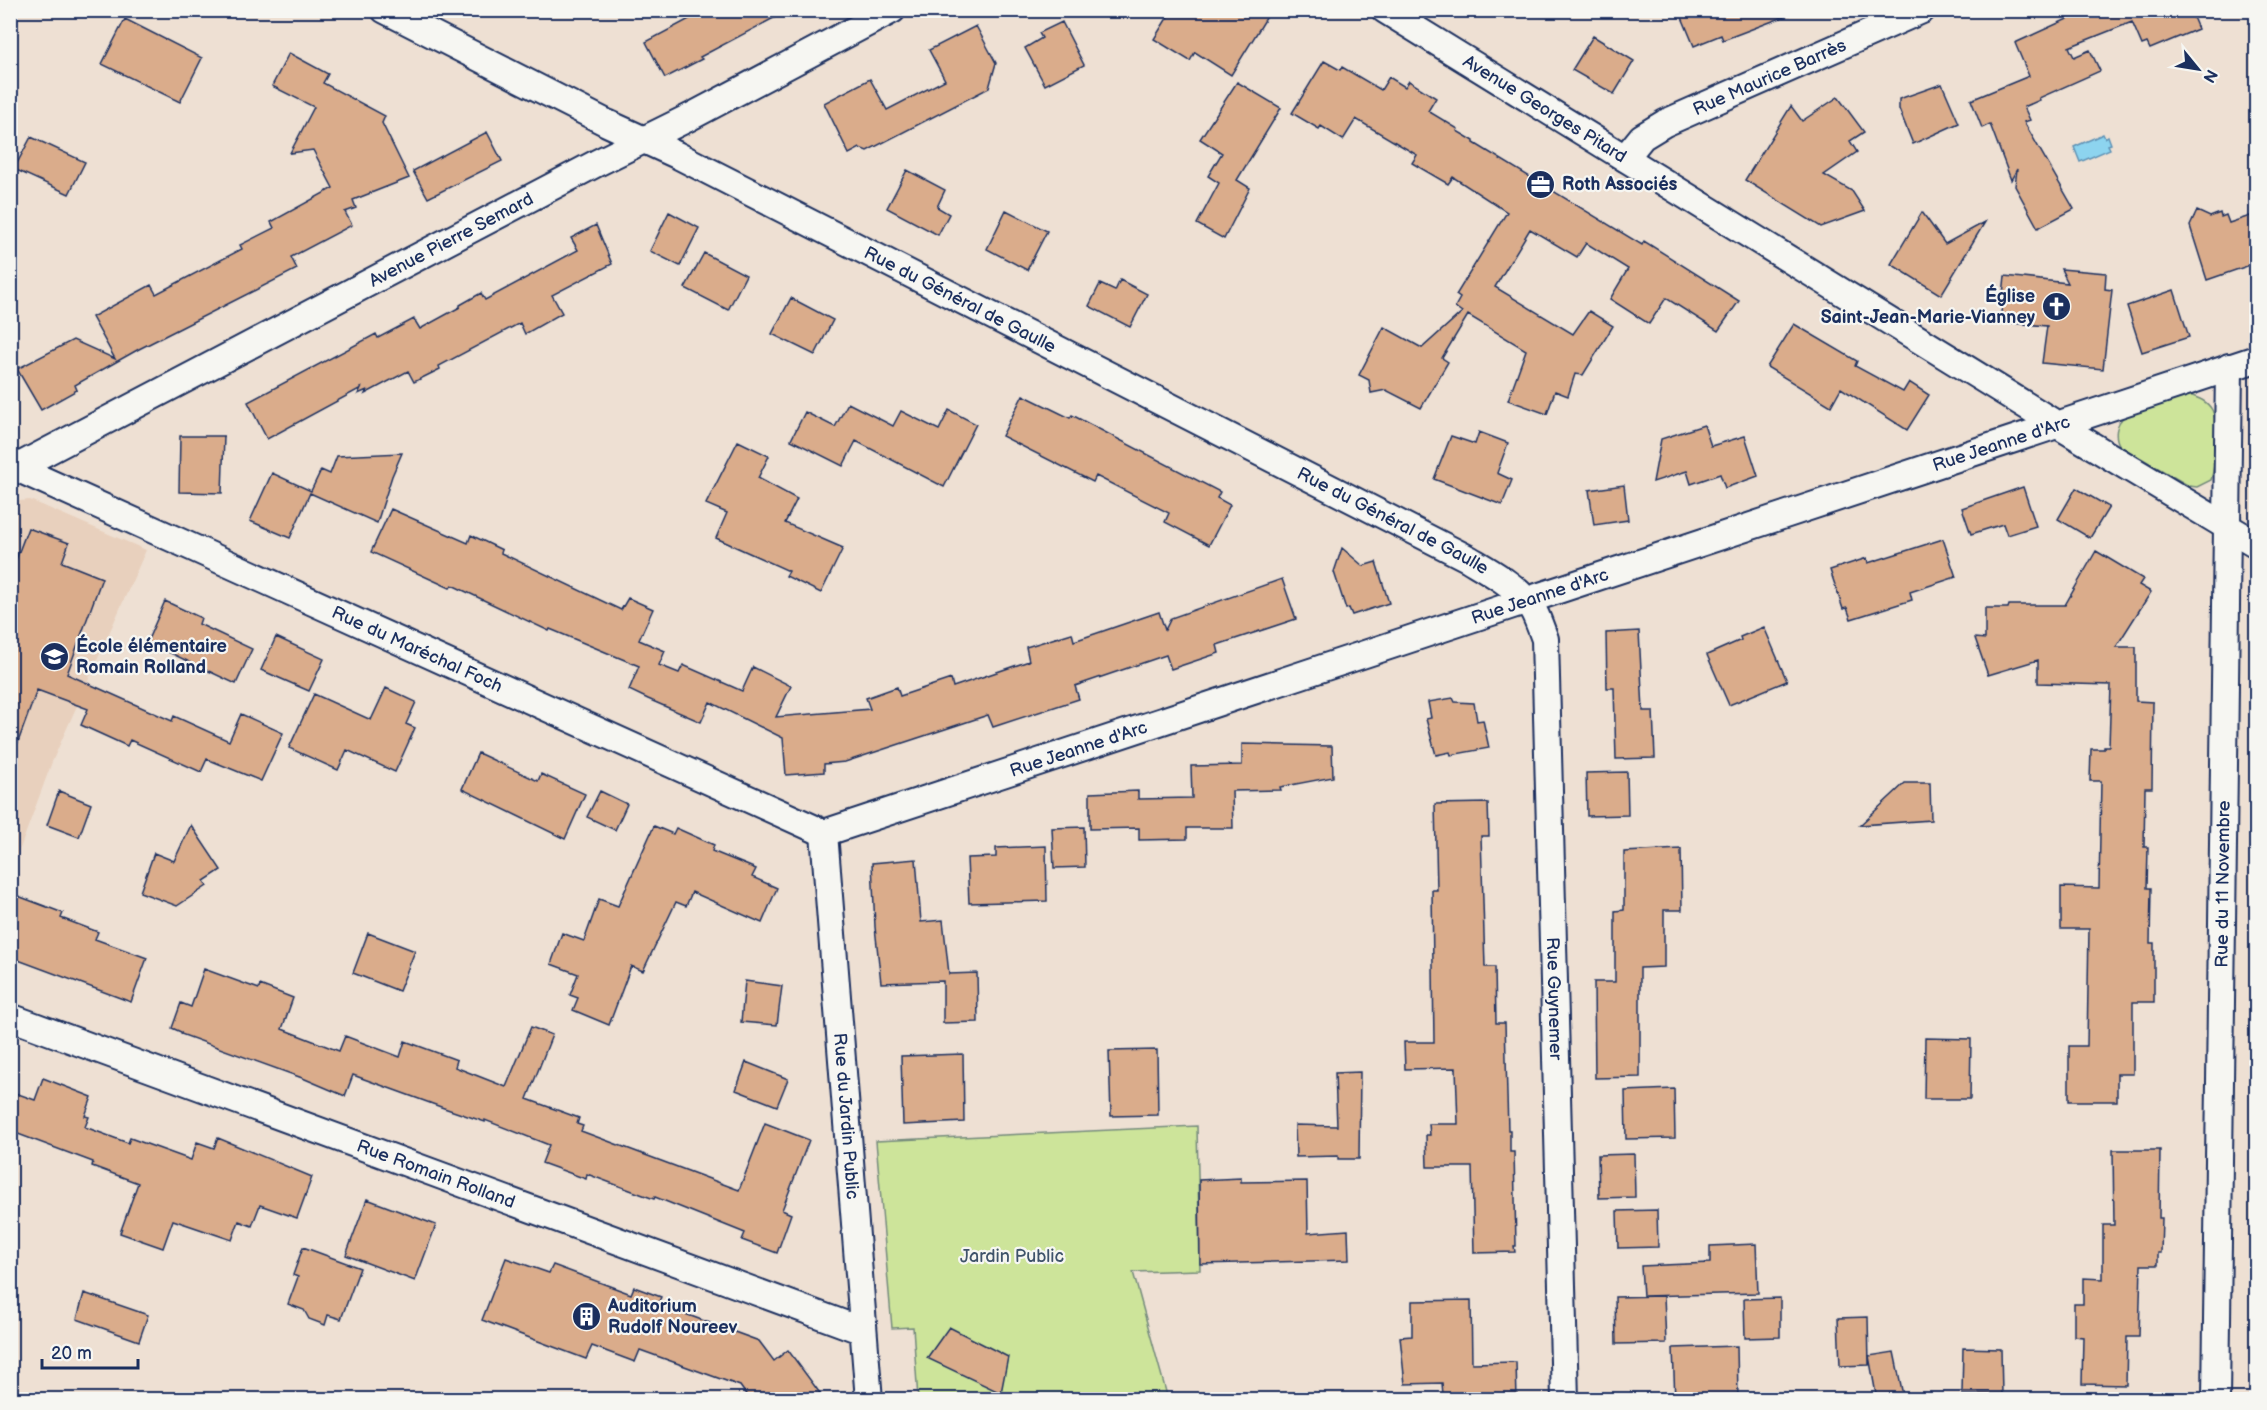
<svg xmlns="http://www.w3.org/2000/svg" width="2267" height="1410" font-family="'Balsamiq Sans',sans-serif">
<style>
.built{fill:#e8d0bd}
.green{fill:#cde49a;stroke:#748a7c;stroke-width:1.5}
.water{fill:#8dd4ef;stroke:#5f92b5;stroke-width:1.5}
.building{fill:#daac8b;stroke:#1b2f5e;stroke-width:1.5}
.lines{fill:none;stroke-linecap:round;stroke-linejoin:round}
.street-casing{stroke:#1b2f5e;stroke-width:30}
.street{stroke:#f6f6f2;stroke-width:26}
.labels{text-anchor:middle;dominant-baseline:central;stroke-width:4.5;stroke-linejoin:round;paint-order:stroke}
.street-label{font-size:18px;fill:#1b2f5e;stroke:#f6f6f2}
.poi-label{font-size:18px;font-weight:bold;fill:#1b2f5e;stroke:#f6f6f2;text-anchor:start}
.park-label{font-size:18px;fill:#3f536a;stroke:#f6f6f2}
</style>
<rect width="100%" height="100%" fill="#eee0d3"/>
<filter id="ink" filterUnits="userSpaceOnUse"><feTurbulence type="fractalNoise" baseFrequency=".0167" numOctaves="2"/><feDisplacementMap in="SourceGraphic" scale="12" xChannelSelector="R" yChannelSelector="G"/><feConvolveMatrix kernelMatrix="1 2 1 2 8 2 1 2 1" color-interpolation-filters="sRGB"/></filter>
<g filter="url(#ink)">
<path class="built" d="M 30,500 L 146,550 L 52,762 L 11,873 L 11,502 Z"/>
<path class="green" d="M 2189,395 C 2199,398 2207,401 2212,410 C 2219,422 2215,467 2211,480 L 2197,487 L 2189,486 L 2120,446 C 2114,437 2115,424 2125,416 C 2137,407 2173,400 2189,395 Z
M 1197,1126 L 1200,1270 L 1133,1272 L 1168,1399 L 918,1399 L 913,1327 L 892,1328 L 876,1141 Z"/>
<path class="water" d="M 2103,134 L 2105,138 L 2108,136 L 2111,144 L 2108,145 L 2110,149 L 2080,162 L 2074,147 Z"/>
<path class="building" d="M 706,10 L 789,10 L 700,57 L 702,59 L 665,78 L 646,42 Z
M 1172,10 L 1271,10 L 1231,75 L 1195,52 L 1190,61 L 1154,39 Z
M 1679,10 L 1793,10 L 1794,13 L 1723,40 L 1721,35 L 1694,46 Z
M 2087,10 L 2190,10 L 2198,29 L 2150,49 L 2147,43 L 2142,45 L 2132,22 L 2069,47 L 2074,57 L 2090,50 L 2100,71 L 2039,98 L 2040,100 L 2024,107 L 2030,120 L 2024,122 L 2074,209 L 2038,228 L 2015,186 L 2017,169 L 2011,180 L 1990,124 L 1982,128 L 1971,100 L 2029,76 L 2015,43 Z
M 125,19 L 202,58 L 180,102 L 102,64 Z
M 1062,22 L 1084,65 L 1045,85 L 1025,48 L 1042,38 L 1039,33 Z
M 976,26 L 996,63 L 989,88 L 867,151 L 860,148 L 849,154 L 824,103 L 870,79 L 887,110 L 945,80 L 929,50 Z
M 1593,36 L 1634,61 L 1614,94 L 1572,70 Z
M 289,53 L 328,74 L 323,83 L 385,116 L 382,123 L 409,178 L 353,200 L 356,208 L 345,212 L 352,225 L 291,257 L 297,269 L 139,349 L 75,385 L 77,390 L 41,410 L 17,369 L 73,340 L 115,359 L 92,317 L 151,285 L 156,294 L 242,249 L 240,245 L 274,228 L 271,222 L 333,188 L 313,150 L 290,153 L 314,107 L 272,86 Z
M 1324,61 L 1340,70 L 1342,67 L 1381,90 L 1389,77 L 1405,87 L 1409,81 L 1436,98 L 1428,111 L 1458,129 L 1457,131 L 1474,141 L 1474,143 L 1642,245 L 1644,241 L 1739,301 L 1718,331 L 1666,298 L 1649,324 L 1610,299 L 1628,269 L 1586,243 L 1577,257 L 1530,229 L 1495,287 L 1573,334 L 1589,311 L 1613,326 L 1583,375 L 1575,374 L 1568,396 L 1555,391 L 1547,414 L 1508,400 L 1526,350 L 1468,315 L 1442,358 L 1448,362 L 1421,408 L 1386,390 L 1371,393 L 1369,380 L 1359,375 L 1384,327 L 1422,348 L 1462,312 L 1455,307 L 1460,298 L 1456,295 L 1507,212 L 1453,177 L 1448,184 L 1412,163 L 1417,155 L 1356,119 L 1343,140 L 1321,126 L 1319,129 L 1292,113 Z
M 1237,82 L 1281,108 L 1237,180 L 1250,188 L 1224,239 L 1197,224 L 1219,183 L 1208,176 L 1222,153 L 1200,139 Z
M 1942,84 L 1959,123 L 1913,144 L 1899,109 L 1899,99 Z
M 1838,97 L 1864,132 L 1850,141 L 1857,152 L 1824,175 L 1852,191 L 1865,211 L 1821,227 L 1745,180 L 1791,106 L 1802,121 Z
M 487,132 L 502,161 L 428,198 L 413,171 Z
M 31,137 L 85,162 L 69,194 L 14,169 Z
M 907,170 L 945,190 L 937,207 L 949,214 L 938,235 L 887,208 Z
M 1006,210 L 1047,231 L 1027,270 L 987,249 Z
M 2197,211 L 2210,217 L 2220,213 L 2221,217 L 2226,215 L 2229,223 L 2256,214 L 2256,263 L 2207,280 L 2190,226 Z
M 669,212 L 699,228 L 680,266 L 650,251 Z
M 1922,212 L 1945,244 L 1985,222 L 1941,295 L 1891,264 Z
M 596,225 L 612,264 L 552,295 L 562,313 L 525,334 L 520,323 L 439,366 L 440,369 L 414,382 L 408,371 L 365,394 L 367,390 L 358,394 L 361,388 L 267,439 L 248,402 L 376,334 L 378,338 L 414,319 L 420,329 L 460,307 L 460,305 L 481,293 L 485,300 L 578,250 L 571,238 Z
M 704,253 L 746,275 L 728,310 L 685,288 Z
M 2061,269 L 2106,273 L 2105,289 L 2112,290 L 2103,369 L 2042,363 L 2047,326 L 2000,322 L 2005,276 L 2068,283 Z
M 1120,280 L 1147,294 L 1130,327 L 1089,306 L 1100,284 L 1115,291 Z
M 2174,290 L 2189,337 L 2142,352 L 2127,306 Z
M 791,298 L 833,320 L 815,355 L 772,334 Z
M 1794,324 L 1857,361 L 1855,366 L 1903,392 L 1909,382 L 1929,395 L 1907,430 L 1841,388 L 1831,406 L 1767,367 Z
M 1023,395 L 1070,418 L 1072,415 L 1220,492 L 1217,498 L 1230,505 L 1209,545 L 1165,522 L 1169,513 L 1096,476 L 1093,482 L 1002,436 Z
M 848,403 L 893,426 L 901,411 L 939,430 L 949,410 L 976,424 L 944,487 L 856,441 L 843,466 L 791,440 L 805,412 L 835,427 Z
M 1704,425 L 1711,446 L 1745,436 L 1758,476 L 1725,488 L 1720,474 L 1691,484 L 1687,471 L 1653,482 L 1661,439 Z
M 1479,432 L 1508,443 L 1497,473 L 1512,480 L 1502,505 L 1434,479 L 1451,436 L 1475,444 Z
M 180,436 L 224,436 L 222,493 L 179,492 Z
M 738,441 L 769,456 L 758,478 L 797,499 L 785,523 L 843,548 L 821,593 L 786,576 L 789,571 L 716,538 L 727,513 L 706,504 Z
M 402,453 L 392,476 L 377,523 L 310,493 L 290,538 L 250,521 L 272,473 L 311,491 L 321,470 L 330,474 L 337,456 Z
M 1624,485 L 1628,520 L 1594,525 L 1589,490 Z
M 2023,487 L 2036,526 L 2007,535 L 2003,524 L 1971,534 L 1962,508 Z
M 2076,488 L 2109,507 L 2090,538 L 2058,519 Z
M 391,509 L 468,543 L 471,535 L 502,550 L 501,553 L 621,610 L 628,598 L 653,609 L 639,640 L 665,651 L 659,665 L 679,673 L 683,665 L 742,691 L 753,667 L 791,686 L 776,717 L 870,709 L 866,698 L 897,687 L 900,696 L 951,679 L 953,687 L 1029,661 L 1026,647 L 1072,633 L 1074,641 L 1159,612 L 1165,630 L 1171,618 L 1282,579 L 1296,619 L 1217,645 L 1219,653 L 1171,669 L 1166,655 L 1075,686 L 1079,699 L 993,727 L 988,715 L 845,762 L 824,764 L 824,772 L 786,775 L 783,738 L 710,702 L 701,722 L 648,699 L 629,690 L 639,666 L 550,629 L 549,631 L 452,585 L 450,588 L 371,552 Z
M 28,528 L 69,543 L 62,562 L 102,578 L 67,674 L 172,721 L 174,716 L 229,741 L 241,714 L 283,733 L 261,781 L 207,759 L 201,772 L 130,740 L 127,746 L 81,725 L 88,709 L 37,690 L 14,753 L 10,753 L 10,575 Z
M 1943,539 L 1956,577 L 1910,592 L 1912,600 L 1851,619 L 1847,608 L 1843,609 L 1830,570 L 1867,558 L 1868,563 Z
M 1342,548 L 1363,566 L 1376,562 L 1389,603 L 1352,615 L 1349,608 L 1346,609 L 1334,572 Z
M 2096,551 L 2143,579 L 2139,585 L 2151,592 L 2116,647 L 2136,647 L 2136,701 L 2153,702 L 2152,788 L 2145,788 L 2144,847 L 2148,847 L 2147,888 L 2151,888 L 2150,943 L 2154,943 L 2154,1002 L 2133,1002 L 2133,1074 L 2117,1074 L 2117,1101 L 2069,1101 L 2069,1046 L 2087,1046 L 2089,929 L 2061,929 L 2061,887 L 2099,888 L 2101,781 L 2090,781 L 2091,749 L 2104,749 L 2104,746 L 2109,746 L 2111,685 L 2038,683 L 2038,660 L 1988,675 L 1975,638 L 1985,639 L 1985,608 L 2008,608 L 2009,605 L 2065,605 Z
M 165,601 L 201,618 L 199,624 L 252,649 L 236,684 L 147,642 Z
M 1764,627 L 1787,681 L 1729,705 L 1707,655 L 1741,640 L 1740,637 Z
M 1639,631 L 1643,711 L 1653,711 L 1655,758 L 1616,759 L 1614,688 L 1607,688 L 1606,633 Z
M 276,637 L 324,659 L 309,691 L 261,670 Z
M 386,688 L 416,702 L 406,724 L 415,728 L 395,772 L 347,750 L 338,770 L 289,748 L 314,694 L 371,720 Z
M 1453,698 L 1455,702 L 1474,703 L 1477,721 L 1483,720 L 1489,748 L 1451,755 L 1450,752 L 1436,755 L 1426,719 L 1431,718 L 1428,702 Z
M 1242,744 L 1332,746 L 1333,777 L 1280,787 L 1281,790 L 1232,791 L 1233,828 L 1187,828 L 1187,839 L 1139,840 L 1139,828 L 1090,829 L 1090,793 L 1138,791 L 1138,799 L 1192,798 L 1191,766 L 1242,765 Z
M 478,753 L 538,781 L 541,774 L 585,794 L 565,839 L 462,789 Z
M 1627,772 L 1628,815 L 1587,816 L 1586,773 Z
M 1905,783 L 1930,783 L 1931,820 L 1860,825 Z
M 59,791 L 91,804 L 79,837 L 47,825 Z
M 600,791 L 627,804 L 615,830 L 587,817 Z
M 1488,803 L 1489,836 L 1481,836 L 1485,967 L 1495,967 L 1496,1023 L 1505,1023 L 1508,1130 L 1510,1130 L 1510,1152 L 1514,1152 L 1516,1246 L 1514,1246 L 1515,1252 L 1474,1253 L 1472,1167 L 1427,1167 L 1426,1135 L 1430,1135 L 1429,1124 L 1458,1124 L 1456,1068 L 1405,1069 L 1404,1042 L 1434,1042 L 1432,890 L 1437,890 L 1435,804 Z
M 191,825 L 221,870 L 204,881 L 207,886 L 177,906 L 140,892 L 154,853 L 174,861 Z
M 654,826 L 673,834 L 676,828 L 714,845 L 712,851 L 756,869 L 752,877 L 777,888 L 762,923 L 692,892 L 686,906 L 676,902 L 643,971 L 631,966 L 609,1025 L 573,1010 L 578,998 L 570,995 L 578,974 L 551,964 L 562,933 L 584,941 L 599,899 L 618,906 Z
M 1084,827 L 1085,867 L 1054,868 L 1052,828 Z
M 1046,846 L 1047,901 L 969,903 L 967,858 L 996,857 L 996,848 Z
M 1681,849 L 1682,910 L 1664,910 L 1664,967 L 1640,968 L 1640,1077 L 1595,1078 L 1594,982 L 1615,982 L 1615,911 L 1624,910 L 1624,852 Z
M 916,859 L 921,922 L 943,920 L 949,974 L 977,973 L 978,1022 L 943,1023 L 943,981 L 881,983 L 875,927 L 872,863 Z
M 18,896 L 63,913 L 61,918 L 98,932 L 95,939 L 147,958 L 131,1002 L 10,957 L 10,916 Z
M 368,933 L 415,951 L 399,991 L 353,973 Z
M 204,969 L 259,989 L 260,985 L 293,998 L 282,1029 L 339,1051 L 345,1036 L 400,1057 L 405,1041 L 457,1060 L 455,1067 L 506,1087 L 531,1027 L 552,1035 L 527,1099 L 579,1118 L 577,1124 L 583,1126 L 581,1131 L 739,1190 L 765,1123 L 809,1140 L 782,1210 L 791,1214 L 777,1253 L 742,1240 L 745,1233 L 655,1197 L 654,1199 L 587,1174 L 586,1179 L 542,1163 L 549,1145 L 485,1120 L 485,1122 L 441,1107 L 353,1075 L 345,1096 L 305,1079 L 181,1034 L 181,1032 L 172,1028 L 181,1003 L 191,1007 Z
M 745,981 L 782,986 L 777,1025 L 741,1022 Z
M 1925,1038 L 1971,1039 L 1970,1099 L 1924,1099 Z
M 1157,1050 L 1158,1115 L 1111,1116 L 1109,1051 Z
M 963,1054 L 964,1122 L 903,1125 L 901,1056 Z
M 746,1062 L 788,1079 L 777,1106 L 736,1090 Z
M 1360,1072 L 1359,1159 L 1338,1159 L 1338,1156 L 1296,1157 L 1295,1125 L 1337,1126 L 1335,1073 Z
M 43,1078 L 92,1097 L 85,1116 L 89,1117 L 85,1127 L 128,1143 L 130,1138 L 191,1160 L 197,1142 L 214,1148 L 218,1138 L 312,1177 L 297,1218 L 260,1205 L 252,1226 L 239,1221 L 232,1240 L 173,1220 L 163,1248 L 120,1233 L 138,1183 L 92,1166 L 93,1162 L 10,1131 L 10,1091 L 35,1100 Z
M 1674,1089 L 1675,1138 L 1626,1139 L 1625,1091 Z
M 2113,1150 L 2160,1150 L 2159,1218 L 2162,1218 L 2161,1253 L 2158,1253 L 2158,1265 L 2141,1265 L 2139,1337 L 2127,1337 L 2126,1385 L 2082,1384 L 2083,1337 L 2074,1336 L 2074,1304 L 2083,1304 L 2083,1278 L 2103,1279 L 2103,1225 L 2114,1225 Z
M 1634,1154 L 1635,1197 L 1599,1198 L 1598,1155 Z
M 1241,1178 L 1241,1182 L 1307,1181 L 1308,1233 L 1348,1230 L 1349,1260 L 1200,1264 L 1199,1180 Z
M 367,1199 L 436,1225 L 415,1281 L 346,1255 Z
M 1657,1210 L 1658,1247 L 1618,1248 L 1617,1211 Z
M 1756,1244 L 1758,1293 L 1643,1296 L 1641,1266 L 1710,1263 L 1710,1246 Z
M 303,1247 L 360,1268 L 341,1319 L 328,1315 L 325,1325 L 309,1319 L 304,1310 L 288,1304 L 298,1277 L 293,1275 Z
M 506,1258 L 549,1273 L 553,1265 L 631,1294 L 634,1287 L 661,1297 L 658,1304 L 759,1341 L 774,1361 L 788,1350 L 825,1400 L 750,1400 L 740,1386 L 640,1350 L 635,1362 L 592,1346 L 586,1359 L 482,1320 Z
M 84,1293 L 148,1315 L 139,1341 L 77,1319 Z
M 1664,1296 L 1666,1343 L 1616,1344 L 1615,1297 Z
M 1780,1298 L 1780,1337 L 1745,1338 L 1744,1299 Z
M 1471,1300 L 1472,1363 L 1516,1362 L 1517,1400 L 1478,1400 L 1478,1392 L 1443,1394 L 1442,1383 L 1405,1384 L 1400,1337 L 1412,1336 L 1412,1301 Z
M 1868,1317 L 1869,1365 L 1840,1366 L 1838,1318 Z
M 949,1327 L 1008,1357 L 1001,1393 L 927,1358 Z
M 1737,1346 L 1738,1398 L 1675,1400 L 1673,1348 Z
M 1963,1348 L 2001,1349 L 2002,1394 L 1962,1394 Z
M 1894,1352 L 1904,1400 L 1877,1400 L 1869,1356 Z"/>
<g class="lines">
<defs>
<g id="street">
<path id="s1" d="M 385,10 L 607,123 L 677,155 L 1469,559 C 1489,571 1511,583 1527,601 C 1536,611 1540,627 1545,639 L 1565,1400"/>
<path id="s2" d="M 1385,10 L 2056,424 L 2256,544"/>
<path id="s3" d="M 1625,158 L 1642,137 L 1665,123 L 1922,10"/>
<path id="s4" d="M 10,465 L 824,833"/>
<path id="s5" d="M 10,471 L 597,163 L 690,117 L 892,10"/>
<path id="s6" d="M 824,833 L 2256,359"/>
<path id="s7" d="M 824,833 L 869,1400"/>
<path id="s8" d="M 10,1017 L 863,1331"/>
<path id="s9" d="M 2216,1400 L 2229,367"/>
</g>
</defs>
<use href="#street" class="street-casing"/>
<use href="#street" class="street"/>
</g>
</g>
<defs>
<symbol id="office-disc" viewBox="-11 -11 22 22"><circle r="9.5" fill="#1b2f5e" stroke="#f6f6f2"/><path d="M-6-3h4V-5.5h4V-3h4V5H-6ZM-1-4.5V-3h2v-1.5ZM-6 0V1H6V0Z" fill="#fff"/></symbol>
<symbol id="church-disc" viewBox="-11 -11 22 22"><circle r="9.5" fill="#1b2f5e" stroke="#f6f6f2"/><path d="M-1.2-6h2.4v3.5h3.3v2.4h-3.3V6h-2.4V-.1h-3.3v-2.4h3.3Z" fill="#fff"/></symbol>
<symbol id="school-disc" viewBox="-11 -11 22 22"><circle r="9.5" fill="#1b2f5e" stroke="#f6f6f2"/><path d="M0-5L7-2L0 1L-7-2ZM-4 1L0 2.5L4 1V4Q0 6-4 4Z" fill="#fff"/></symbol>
<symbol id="building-disc" viewBox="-11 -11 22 22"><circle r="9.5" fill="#1b2f5e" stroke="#f6f6f2"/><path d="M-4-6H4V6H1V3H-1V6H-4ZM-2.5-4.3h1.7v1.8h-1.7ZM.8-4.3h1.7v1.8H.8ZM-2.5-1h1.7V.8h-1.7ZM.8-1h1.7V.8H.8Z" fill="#fff"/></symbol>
</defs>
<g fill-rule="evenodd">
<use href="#office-disc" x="1524" y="168" width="33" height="33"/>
<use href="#church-disc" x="2040" y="290" width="33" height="33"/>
<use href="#school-disc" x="38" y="640" width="33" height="33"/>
<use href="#building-disc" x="570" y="1300" width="33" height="33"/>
</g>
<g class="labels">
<g class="street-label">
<text stroke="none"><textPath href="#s3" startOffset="168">Rue Maurice Barrès</textPath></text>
<text stroke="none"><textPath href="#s2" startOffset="188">Avenue Georges Pitard</textPath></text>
<text stroke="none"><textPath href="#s5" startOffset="498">Avenue Pierre Semard</textPath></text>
<text stroke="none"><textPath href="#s1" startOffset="644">Rue du Général de Gaulle</textPath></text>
<text stroke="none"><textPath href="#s6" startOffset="1240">Rue Jeanne d'Arc</textPath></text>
<text stroke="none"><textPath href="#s1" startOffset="1130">Rue du Général de Gaulle</textPath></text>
<text stroke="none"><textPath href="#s6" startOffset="754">Rue Jeanne d'Arc</textPath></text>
<text stroke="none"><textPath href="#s4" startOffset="447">Rue du Maréchal Foch</textPath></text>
<text stroke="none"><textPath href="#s6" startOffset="268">Rue Jeanne d'Arc</textPath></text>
<text stroke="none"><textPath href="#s9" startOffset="516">Rue du 11 Novembre</textPath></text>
<text stroke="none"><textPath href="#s1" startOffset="1689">Rue Guynemer</textPath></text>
<text stroke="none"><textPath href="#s7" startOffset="284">Rue du Jardin Public</textPath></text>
<text stroke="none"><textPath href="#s8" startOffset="454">Rue Romain Rolland</textPath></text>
</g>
<g class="poi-label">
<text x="1562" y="184">Roth Associés</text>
<text x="2035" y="296" text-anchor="end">Église<tspan x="2035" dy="21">Saint-Jean-Marie-Vianney</tspan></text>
<text x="76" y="646">École élémentaire<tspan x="76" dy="21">Romain Rolland</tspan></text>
<text x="608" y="1306">Auditorium<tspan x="608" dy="21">Rudolf Noureev</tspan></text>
</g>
<g class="park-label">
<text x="1012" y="1256">Jardin Public</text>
</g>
</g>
<rect width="2267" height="1410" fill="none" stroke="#f6f6f2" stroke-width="36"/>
<rect x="18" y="18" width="2231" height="1374" fill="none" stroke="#1b2f5e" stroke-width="2" filter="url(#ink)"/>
<g transform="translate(2198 69) rotate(120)" stroke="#f6f6f2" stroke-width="4.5" paint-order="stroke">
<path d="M0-4.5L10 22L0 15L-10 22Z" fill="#1b2f5e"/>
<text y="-9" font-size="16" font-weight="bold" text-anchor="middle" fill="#1b2f5e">N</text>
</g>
<path d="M42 1359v9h96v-9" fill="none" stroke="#1b2f5e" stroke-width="3"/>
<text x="51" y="1359" font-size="18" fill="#1b2f5e" stroke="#f6f6f2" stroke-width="4.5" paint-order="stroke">20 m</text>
</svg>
